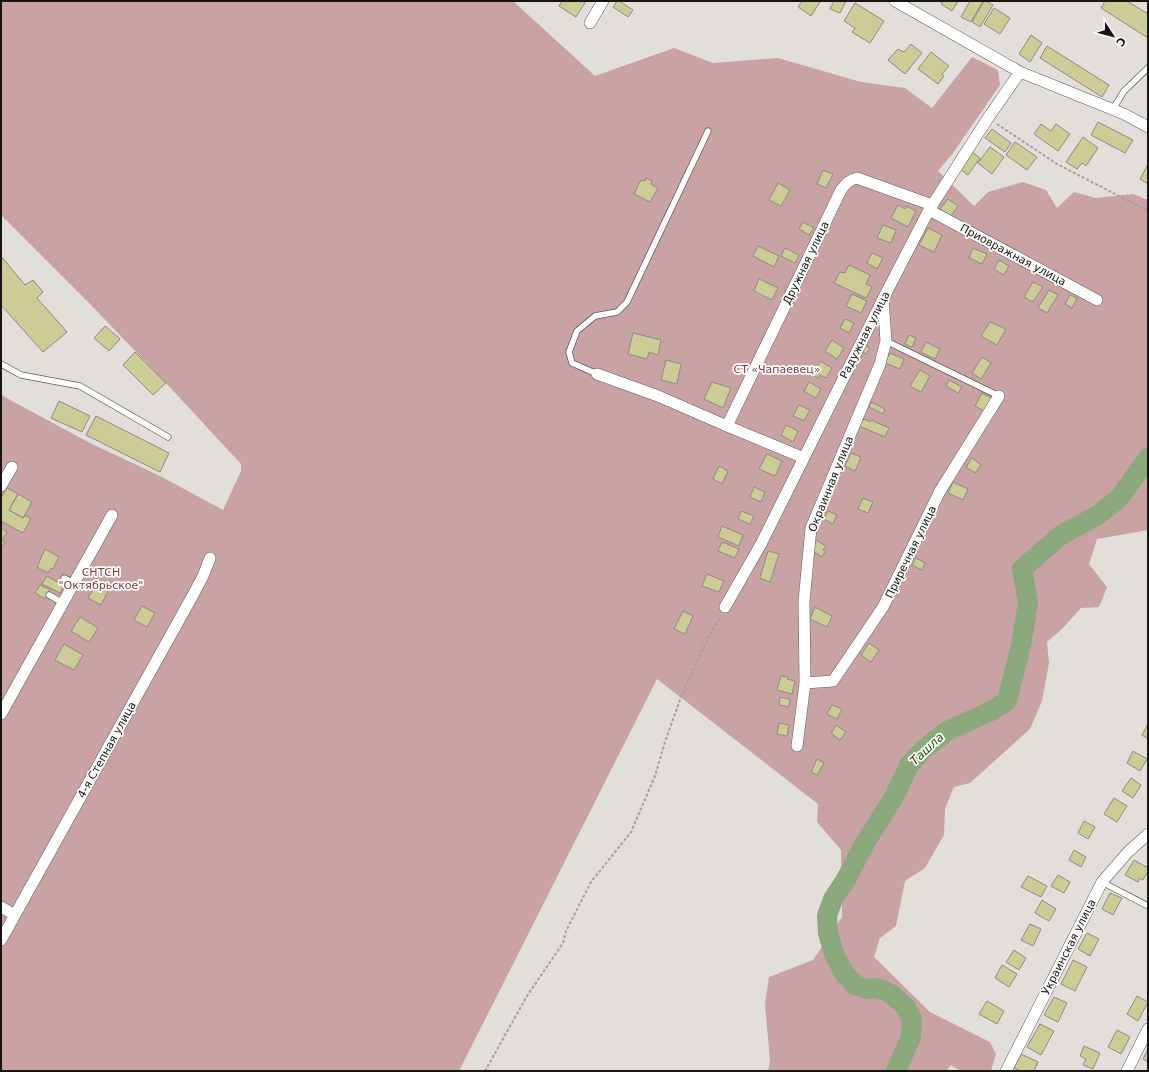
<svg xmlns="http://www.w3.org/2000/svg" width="1149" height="1072" font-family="'DejaVu Sans',sans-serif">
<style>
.green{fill:#c9a2a3}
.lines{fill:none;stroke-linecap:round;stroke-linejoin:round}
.river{stroke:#8ba97d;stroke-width:20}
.building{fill:#cecc96;stroke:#8b8b86}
.service-casing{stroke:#5f5c58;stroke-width:7}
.minor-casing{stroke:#5f5c58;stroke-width:12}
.path{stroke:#a3a09c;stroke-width:2;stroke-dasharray:3 2;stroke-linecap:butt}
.service{stroke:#fff;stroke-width:5.5}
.minor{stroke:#fff;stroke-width:11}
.labels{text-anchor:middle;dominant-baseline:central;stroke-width:3.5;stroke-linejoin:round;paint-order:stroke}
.street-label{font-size:11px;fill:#151412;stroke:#fff}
.park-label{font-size:11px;fill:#833940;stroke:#fff}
.water-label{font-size:12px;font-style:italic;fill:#234a09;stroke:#fff}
</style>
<rect width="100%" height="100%" fill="#e2ded9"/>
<path class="green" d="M 1,1 L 513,1 L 595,76 L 674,48 L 713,63 L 778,58 L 861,82 L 905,88 L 932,108 L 972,57 L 998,70 L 1000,85 L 953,153 L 938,171 L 974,206 L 988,192 L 1023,182 L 1046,190 L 1057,208 L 1074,192 L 1096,198 L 1133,194 L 1148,200 L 1148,530 L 1097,539 L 1089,564 L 1107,587 L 1099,607 L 1081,608 L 1062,629 L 1047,642 L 1049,663 L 1042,701 L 1030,729 L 970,783 L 954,787 L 945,809 L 944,835 L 925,868 L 905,881 L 896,926 L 880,938 L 874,957 L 930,1012 L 990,1042 L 996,1054 L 991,1071 L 960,1071 L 951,1065 L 946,1071 L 768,1071 L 770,1061 L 765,1004 L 769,977 L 813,960 L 842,917 L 841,850 L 817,822 L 818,804 L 657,679 L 459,1071 L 1,1071 L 1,395 L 90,443 L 160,476 L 223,510 L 241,471 L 241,464 L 166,383 L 92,306 L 1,215 Z"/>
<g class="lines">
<path class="river" d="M 896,1071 L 911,1037 L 912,1020 L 905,1006 L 891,994 L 878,988 L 867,989 L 855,985 L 844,973 L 834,954 L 828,933 L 827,916 L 833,899 L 845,881 L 865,843 L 894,797 L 909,765 L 924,749 L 947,731 L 991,711 L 1007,701 L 1021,646 L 1028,602 L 1022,569 L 1061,535 L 1098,515 L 1119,498 L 1148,458"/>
</g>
<path class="building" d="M 562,1 L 582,1 L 585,3 L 576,17 L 559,6 Z
M 617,1 L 619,1 L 633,10 L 628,17 L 613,7 Z
M 802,1 L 819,1 L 820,2 L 811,16 L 798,7 Z
M 834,1 L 846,1 L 840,13 L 830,9 Z
M 943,1 L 958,1 L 952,11 L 941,4 Z
M 970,1 L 983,1 L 971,22 L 961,17 Z
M 984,1 L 986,1 L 993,5 L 980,27 L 972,22 Z
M 1105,1 L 1127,1 L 1148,14 L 1148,38 L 1101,8 Z
M 855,3 L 884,21 L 870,43 L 852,32 L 855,28 L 844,21 Z
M 994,8 L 1010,18 L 1000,34 L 984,24 Z
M 1031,35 L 1042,43 L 1030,62 L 1019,54 Z
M 911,44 L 922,53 L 905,74 L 888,60 L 898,49 L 904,52 Z
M 1047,46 L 1109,85 L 1102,97 L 1040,58 Z
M 931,52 L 949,66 L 942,74 L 944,76 L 938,84 L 918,69 Z
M 1098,122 L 1133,140 L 1125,153 L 1091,135 Z
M 1041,124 L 1051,131 L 1056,124 L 1070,134 L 1058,151 L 1034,134 Z
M 992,129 L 1011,143 L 1005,152 L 985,138 Z
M 1083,137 L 1098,148 L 1086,166 L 1082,163 L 1077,169 L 1066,162 Z
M 1015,142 L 1037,157 L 1027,170 L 1006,155 Z
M 990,147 L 1004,157 L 992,174 L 978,163 Z
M 972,152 L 980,158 L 968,175 L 960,169 Z
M 1148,164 L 1148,184 L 1140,179 Z
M 823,170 L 833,174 L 826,188 L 817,184 Z
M 646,178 L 652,181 L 651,184 L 658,188 L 650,202 L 634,194 L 641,180 L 645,181 Z
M 778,183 L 790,190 L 781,206 L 769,200 Z
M 948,199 L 958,206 L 951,216 L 940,209 Z
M 898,205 L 905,209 L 906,206 L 916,211 L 908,227 L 891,218 Z
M 803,222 L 814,228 L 809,235 L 799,229 Z
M 883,225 L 896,230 L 891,243 L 877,238 Z
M 928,228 L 942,235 L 934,252 L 919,245 Z
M 758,246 L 779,256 L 774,267 L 753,256 Z
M 785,248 L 799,255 L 795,263 L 781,256 Z
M 973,248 L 987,254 L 982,264 L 969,258 Z
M 872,253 L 883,258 L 877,269 L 867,263 Z
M 1,256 L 25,285 L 33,280 L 43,292 L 37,298 L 67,332 L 43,352 L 1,305 Z
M 999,260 L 1009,266 L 1004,275 L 994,269 Z
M 849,265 L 870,275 L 866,284 L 872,287 L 866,298 L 834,283 L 840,272 L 845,273 Z
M 759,279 L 778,288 L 772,300 L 754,291 Z
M 1033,282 L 1043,287 L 1033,302 L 1024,297 Z
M 1049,290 L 1058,295 L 1047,313 L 1038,308 Z
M 852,294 L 867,301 L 861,313 L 846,306 Z
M 1070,295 L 1077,298 L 1072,308 L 1065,304 Z
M 845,319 L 854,323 L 849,333 L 840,328 Z
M 990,322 L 1006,329 L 997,345 L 981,336 Z
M 105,326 L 120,339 L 109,351 L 94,338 Z
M 633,333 L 661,340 L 658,355 L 649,352 L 647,359 L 628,354 Z
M 909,335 L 916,338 L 912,347 L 905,344 Z
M 832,340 L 844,348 L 837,359 L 825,351 Z
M 926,342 L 940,349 L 935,359 L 921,352 Z
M 862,344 L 870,348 L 866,354 L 859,350 Z
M 135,352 L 166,383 L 153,395 L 123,365 Z
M 890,353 L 904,359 L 900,369 L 885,363 Z
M 982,357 L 991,363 L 981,379 L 972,373 Z
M 666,360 L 681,364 L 677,384 L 661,380 Z
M 820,361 L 832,368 L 826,378 L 820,375 L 819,378 L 813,375 Z
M 920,370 L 930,376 L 921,392 L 910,386 Z
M 949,380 L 962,387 L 958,393 L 946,386 Z
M 712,382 L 731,388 L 723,408 L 704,399 Z
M 809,382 L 821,389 L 816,398 L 804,391 Z
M 982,393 L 993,399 L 986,412 L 975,406 Z
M 59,401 L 90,416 L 82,432 L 51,418 Z
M 871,402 L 885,409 L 883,414 L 869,407 Z
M 799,405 L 810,410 L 804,421 L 793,416 Z
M 96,416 L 169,453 L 160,472 L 86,435 Z
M 864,419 L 870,422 L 871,420 L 889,428 L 885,437 L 859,426 Z
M 786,425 L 798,431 L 793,442 L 781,435 Z
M 851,453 L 861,457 L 855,471 L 845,466 Z
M 767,454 L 782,461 L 775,476 L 759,469 Z
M 972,458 L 981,465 L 975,473 L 966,467 Z
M 719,466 L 728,471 L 722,484 L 713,479 Z
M 953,482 L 968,489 L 963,500 L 948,493 Z
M 754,487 L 765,492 L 761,502 L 750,497 Z
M 7,488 L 18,494 L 9,510 L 23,518 L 25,515 L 31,519 L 23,533 L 1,521 L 1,498 Z
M 18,494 L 32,502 L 23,518 L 9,510 Z
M 863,498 L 873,502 L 868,513 L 858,509 Z
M 741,511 L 754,516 L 750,524 L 738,519 Z
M 828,511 L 837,515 L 833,524 L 824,519 Z
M 722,526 L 743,535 L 739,546 L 718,537 Z
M 1,528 L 7,532 L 2,540 L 5,542 L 1,549 Z
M 816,540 L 826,546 L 823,550 L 825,552 L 822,557 L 813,551 Z
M 722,542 L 739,549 L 735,558 L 718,551 Z
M 45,549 L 59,557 L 53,569 L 51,568 L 48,573 L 37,567 Z
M 768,551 L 779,554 L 770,582 L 760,578 Z
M 916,558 L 925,563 L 922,570 L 912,565 Z
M 707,574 L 724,581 L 719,592 L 702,586 Z
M 47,576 L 64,586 L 60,593 L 42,584 Z
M 96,584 L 108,591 L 101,605 L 88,598 Z
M 40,585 L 50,590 L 45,599 L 35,593 Z
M 142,606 L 155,613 L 147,627 L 134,620 Z
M 815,607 L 832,616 L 827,627 L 810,619 Z
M 683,611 L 693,616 L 685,634 L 674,629 Z
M 80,617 L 98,628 L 89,642 L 71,631 Z
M 869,643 L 879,650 L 871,662 L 861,655 Z
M 64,644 L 83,655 L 74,670 L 55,660 Z
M 781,676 L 788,677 L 787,679 L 795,681 L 792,694 L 777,690 Z
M 780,697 L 790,699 L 789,707 L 779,705 Z
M 832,705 L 842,709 L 837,719 L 827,714 Z
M 779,723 L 789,725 L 787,736 L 777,734 Z
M 1148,724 L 1148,739 L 1142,735 Z
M 836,725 L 846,732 L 840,740 L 831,733 Z
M 1133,751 L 1147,759 L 1140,771 L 1127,763 Z
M 817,759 L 824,763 L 817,775 L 811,772 Z
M 1131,778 L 1141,785 L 1133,798 L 1122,791 Z
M 1114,798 L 1127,806 L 1117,822 L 1104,814 Z
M 1084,821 L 1095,827 L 1088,839 L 1078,833 Z
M 1074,850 L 1086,857 L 1081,867 L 1069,860 Z
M 1134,860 L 1148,868 L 1148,871 L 1143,880 L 1140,878 L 1138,882 L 1125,875 Z
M 1058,875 L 1070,882 L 1064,893 L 1051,886 Z
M 1028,876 L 1047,886 L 1041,897 L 1021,887 Z
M 1110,893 L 1122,898 L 1113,915 L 1102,909 Z
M 1042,900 L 1056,909 L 1049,921 L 1035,913 Z
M 1030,924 L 1041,929 L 1033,946 L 1021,940 Z
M 1087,933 L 1099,939 L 1090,956 L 1078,949 Z
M 1014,950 L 1026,958 L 1019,970 L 1006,962 Z
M 1073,960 L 1087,967 L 1075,991 L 1061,984 Z
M 1002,965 L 1017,974 L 1009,987 L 995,978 Z
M 1137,996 L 1148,1002 L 1138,1021 L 1127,1014 Z
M 1054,997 L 1067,1003 L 1058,1022 L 1044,1015 Z
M 987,1001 L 1004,1011 L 997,1024 L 979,1014 Z
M 1040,1024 L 1054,1031 L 1041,1055 L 1027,1047 Z
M 1117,1030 L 1130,1037 L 1121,1054 L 1108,1047 Z
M 1084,1046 L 1100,1053 L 1093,1069 L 1083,1065 L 1086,1059 L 1080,1056 Z
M 1148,1049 L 1148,1062 L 1143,1059 Z
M 1021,1054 L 1038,1062 L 1034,1071 L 1021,1071 L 1014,1068 Z"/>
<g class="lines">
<defs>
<path id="service" d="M 1113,109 L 1124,91 L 1148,68
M 886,341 L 999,396
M 1,364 L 21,375 L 80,386 L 168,437
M 597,374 L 572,363 L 569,352 L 577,331 L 595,316 L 617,312 L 627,302 L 708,131
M 64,578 L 74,583
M 49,595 L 63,603
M 1102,882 L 1148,906"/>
<path id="minor" d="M 895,1 L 1020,72 L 1124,114 L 1148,127
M 590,23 L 603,1
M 929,210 L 1097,300
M 597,374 L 658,396 L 727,426 L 804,458
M 727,426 L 841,190 C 845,184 849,180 857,178 L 932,205
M 1,486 L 12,467
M 725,607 L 761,544 L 883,299 L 929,210 L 988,118 L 1020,72
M 805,683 L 833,681 L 883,607 L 940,491 L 999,396
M 1,714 L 112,515
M 797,746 L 805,683 L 804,601 L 811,528 L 880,364 L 886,341 L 883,299
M 1,907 L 15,915
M 1,940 L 193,595 L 203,576 L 210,558
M 1006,1071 L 1102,882 L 1128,852 L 1148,834
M 1127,1071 L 1148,1029"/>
</defs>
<use href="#service" class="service-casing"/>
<use href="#minor" class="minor-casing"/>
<path class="path" d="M 997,124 L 1057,164 L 1148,211
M 485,1071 L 527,996 L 563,943 L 566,931 L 591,882 L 631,832 L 655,776 L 665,742 L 680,700 L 703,648 L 721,615"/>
<use href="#service" class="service"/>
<use href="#minor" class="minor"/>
</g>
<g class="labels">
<g class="street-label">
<text transform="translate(1013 255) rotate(28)">Приовражная улица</text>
<text transform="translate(806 263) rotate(-64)">Дружная улица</text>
<text transform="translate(865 335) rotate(-63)">Радужная улица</text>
<text transform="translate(831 484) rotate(-68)">Окраинная улица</text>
<text transform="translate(911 552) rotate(-64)">Приречная улица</text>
<text transform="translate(107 750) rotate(-61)">4-я Степная улица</text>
<text transform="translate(1069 947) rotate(-63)">Украинская улица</text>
</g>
<g class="park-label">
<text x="777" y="369">СТ «Чапаевец»</text>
<text x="101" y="572">СНТСН<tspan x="101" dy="13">"Октябрьское"</tspan></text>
</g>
<g class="water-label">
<text transform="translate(927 749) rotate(-43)">Ташла</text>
</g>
</g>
<rect width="1149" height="1072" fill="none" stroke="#151412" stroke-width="4"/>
<g transform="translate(1113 36) rotate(126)" stroke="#ffffff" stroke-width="3" paint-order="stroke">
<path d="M0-3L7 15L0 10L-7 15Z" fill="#151412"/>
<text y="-6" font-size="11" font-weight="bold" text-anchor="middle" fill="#151412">С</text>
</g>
</svg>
